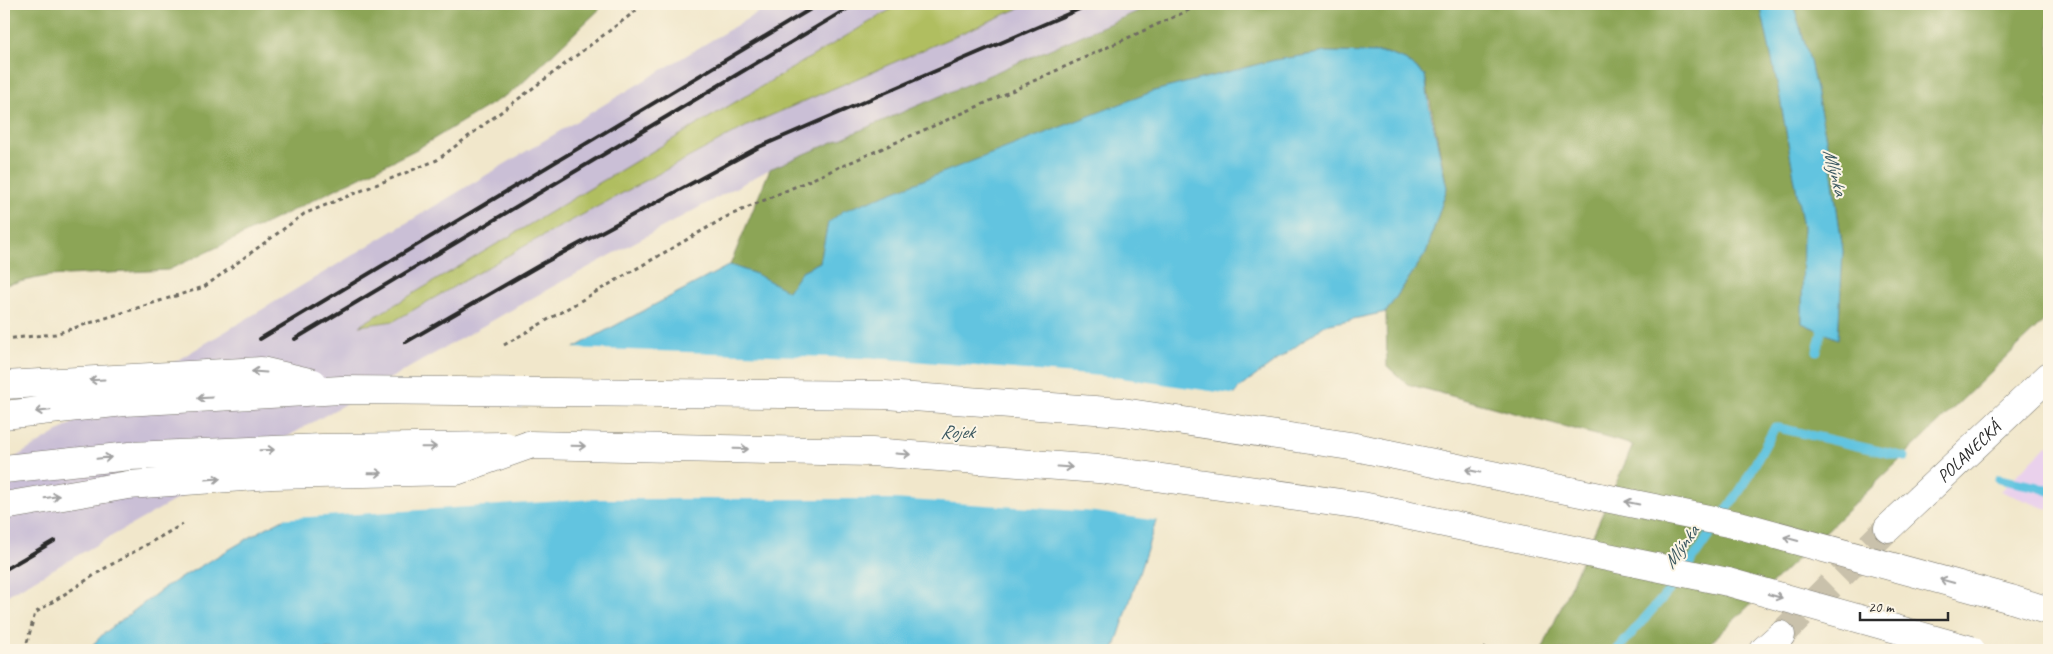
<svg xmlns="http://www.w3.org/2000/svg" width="2053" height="654" font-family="Caveat,sans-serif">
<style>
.built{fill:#ead1ec}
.industrial{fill:#cabfd6}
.green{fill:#b0be61;stroke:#6e7446}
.forest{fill:#8ca557;stroke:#5c6841}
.water{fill:#62c4e0;stroke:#467886}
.pier{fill:#f1e7cb}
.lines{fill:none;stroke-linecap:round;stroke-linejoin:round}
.stream{stroke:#62c4e0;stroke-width:9}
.minor-tunnel{stroke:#c9c1ab;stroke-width:28;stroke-dasharray:28 14;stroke-linecap:butt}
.minor-casing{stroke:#706d63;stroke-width:29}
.highway-casing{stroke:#706d63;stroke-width:29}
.path{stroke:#706d63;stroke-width:3;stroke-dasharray:4 4;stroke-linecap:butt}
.minor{stroke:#fff;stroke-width:28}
.highway{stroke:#fff;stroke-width:28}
.rail{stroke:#2b2b2b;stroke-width:4}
.highway-bridge-casing{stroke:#706d63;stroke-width:29;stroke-linecap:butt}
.highway-bridge{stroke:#fff;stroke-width:28}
.oneway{stroke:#a0a0a0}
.labels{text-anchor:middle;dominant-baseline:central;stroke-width:4;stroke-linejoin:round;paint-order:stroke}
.street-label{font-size:18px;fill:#2b2b2b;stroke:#fcf5e5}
.water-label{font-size:19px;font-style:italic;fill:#3c5961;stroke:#fcf5e5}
</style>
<rect width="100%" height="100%" fill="#fcf5e5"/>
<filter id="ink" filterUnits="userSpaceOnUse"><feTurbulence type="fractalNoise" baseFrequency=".02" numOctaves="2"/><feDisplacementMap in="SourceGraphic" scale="10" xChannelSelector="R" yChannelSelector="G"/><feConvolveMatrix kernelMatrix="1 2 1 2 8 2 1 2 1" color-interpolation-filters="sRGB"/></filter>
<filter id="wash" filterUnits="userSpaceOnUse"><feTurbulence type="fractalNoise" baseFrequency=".0096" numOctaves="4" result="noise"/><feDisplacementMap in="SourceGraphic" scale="20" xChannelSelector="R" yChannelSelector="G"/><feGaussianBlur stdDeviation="1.12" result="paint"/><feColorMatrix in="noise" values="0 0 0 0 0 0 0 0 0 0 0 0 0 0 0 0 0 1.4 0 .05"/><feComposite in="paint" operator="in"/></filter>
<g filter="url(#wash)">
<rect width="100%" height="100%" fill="#f1e7cb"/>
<path class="built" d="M 2049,444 L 2049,510 L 2000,491 Z"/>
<path class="industrial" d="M 772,4 L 900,4 L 361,326 L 394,321 L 528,244 L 749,125 L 1029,4 L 1155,4 L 770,169 L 552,287 L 4,597 L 4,464 Z"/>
<path class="green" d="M 900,4 L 1029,4 L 749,125 L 528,244 L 394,321 L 359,326 Z"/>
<path class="forest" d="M 4,4 L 605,4 L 516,89 L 417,149 L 224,244 L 168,270 L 48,276 L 4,285 Z
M 1155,4 L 1760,4 L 1779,92 L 1803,227 L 1802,323 L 1838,339 L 1843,251 L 1829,154 L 1810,61 L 1793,4 L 2049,4 L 2049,316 L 1703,650 L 1542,650 L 1633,445 L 1407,384 L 1387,366 L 1386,312 L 1426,253 L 1447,188 L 1425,75 L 1405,60 L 1386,53 L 1327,52 L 1275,60 L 1154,91 L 913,185 L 828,223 L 820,262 L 802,271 L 788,292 L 756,274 L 730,265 L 770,169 Z"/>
<path class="water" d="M 1760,4 L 1793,4 L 1810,61 L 1829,154 L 1843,251 L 1838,339 L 1802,323 L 1803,227 L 1779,92 Z
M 1327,52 L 1386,53 L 1405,60 L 1425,75 L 1429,105 L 1447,188 L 1426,253 L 1386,312 L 1325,325 L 1239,388 L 1158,515 L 1114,650 L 88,650 L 102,635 L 165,587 L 266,528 L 356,481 L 422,462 L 465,411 L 588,340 L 730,265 L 756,274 L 788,291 L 802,271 L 820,262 L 828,223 L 843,211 L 1154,91 L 1275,60 Z"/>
<path class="pier" d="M 570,348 L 886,359 L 1114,377 L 1238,395 L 1159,521 L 1096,512 L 893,499 L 595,499 L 278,519 L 355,479 L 421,460 L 463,409 Z"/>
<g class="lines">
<path class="stream" d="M 1817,351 L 1824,322
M 1999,479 L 2038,487 L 2049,491
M 1617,650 L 1680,578 L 1743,486 L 1775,427 L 1905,457"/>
</g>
</g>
<g filter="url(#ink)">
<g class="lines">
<path class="minor-tunnel" d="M 1781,635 L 1888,528"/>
<defs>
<g id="minor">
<path id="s1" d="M 1888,528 L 2049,376"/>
<path d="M 1764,650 L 1781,635"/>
</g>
<path id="highway" d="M 529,445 L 872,452 L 1098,469 L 1362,506 L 1728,582
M 2011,599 L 2049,611"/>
</defs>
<use href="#minor" class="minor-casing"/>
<use href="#highway" class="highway-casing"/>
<path class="path" d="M 4,339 L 55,334 L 204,287 L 304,214 L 437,160 L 645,4
M 504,345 L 726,217 L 981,105 L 1202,4
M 25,650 L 35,613 L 107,567 L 183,524
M 1485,650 L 1486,647"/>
<use href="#minor" class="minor"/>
<use href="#highway" class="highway"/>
<path class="rail" d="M 260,339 L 819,4
M 295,339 L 855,4
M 406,342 L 540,265 L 759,147 L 1091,4
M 4,570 L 54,541"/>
<defs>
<path id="highway-bridge" d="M 4,385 L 261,371 L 313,383
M 4,415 L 124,402 L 341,390 L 885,395 L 1123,412 L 1350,446 L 1743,526 L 2011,599
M 4,469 L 130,456 L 322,448 L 505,446
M 4,506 L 128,485 L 273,475 L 456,471 L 529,445
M 1728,582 L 1971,650"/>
</defs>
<use href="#highway-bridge" class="highway-bridge-casing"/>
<use href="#highway-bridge" class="highway-bridge"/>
</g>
<defs><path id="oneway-shaft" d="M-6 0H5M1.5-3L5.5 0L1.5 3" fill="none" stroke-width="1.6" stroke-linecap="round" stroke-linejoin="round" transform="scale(1.25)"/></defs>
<g class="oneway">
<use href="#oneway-shaft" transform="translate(259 372) rotate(-176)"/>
<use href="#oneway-shaft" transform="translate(97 380) rotate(177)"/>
<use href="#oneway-shaft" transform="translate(205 398) rotate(177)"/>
<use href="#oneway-shaft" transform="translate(43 411) rotate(174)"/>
<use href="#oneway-shaft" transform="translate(578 446) rotate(1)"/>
<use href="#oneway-shaft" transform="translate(429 447) rotate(-1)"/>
<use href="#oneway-shaft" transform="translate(741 449) rotate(1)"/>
<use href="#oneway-shaft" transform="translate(267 450) rotate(-2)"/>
<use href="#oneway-shaft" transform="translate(903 454) rotate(4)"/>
<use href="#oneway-shaft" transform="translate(104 458) rotate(-6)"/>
<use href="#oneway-shaft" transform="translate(1065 467) rotate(4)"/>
<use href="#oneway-shaft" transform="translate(1473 471) rotate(-169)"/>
<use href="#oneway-shaft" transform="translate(375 473) rotate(-1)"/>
<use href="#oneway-shaft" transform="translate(213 479) rotate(-4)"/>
<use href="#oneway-shaft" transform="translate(52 497) rotate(-9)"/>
<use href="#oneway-shaft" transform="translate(1632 503) rotate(-169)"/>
<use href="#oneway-shaft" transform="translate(1791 539) rotate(-165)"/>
<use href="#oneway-shaft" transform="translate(1947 581) rotate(-165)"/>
<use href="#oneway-shaft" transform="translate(1775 596) rotate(16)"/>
</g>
</g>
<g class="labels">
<g class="street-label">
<text stroke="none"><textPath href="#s1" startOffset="111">POLANECKÁ</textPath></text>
</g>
<g class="water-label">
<text transform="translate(1835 172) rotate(75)">Mlýnka</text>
<text x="957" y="432">Rojek</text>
<text transform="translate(1681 547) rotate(-55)">Mlýnka</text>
</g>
</g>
<rect width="2053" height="654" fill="none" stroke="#fcf5e5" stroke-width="20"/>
<path d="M1860 612v8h88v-8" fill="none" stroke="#2b2b2b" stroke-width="2.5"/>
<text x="1868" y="612" font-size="15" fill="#2b2b2b" stroke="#fcf5e5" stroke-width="4" paint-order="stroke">20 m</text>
</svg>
